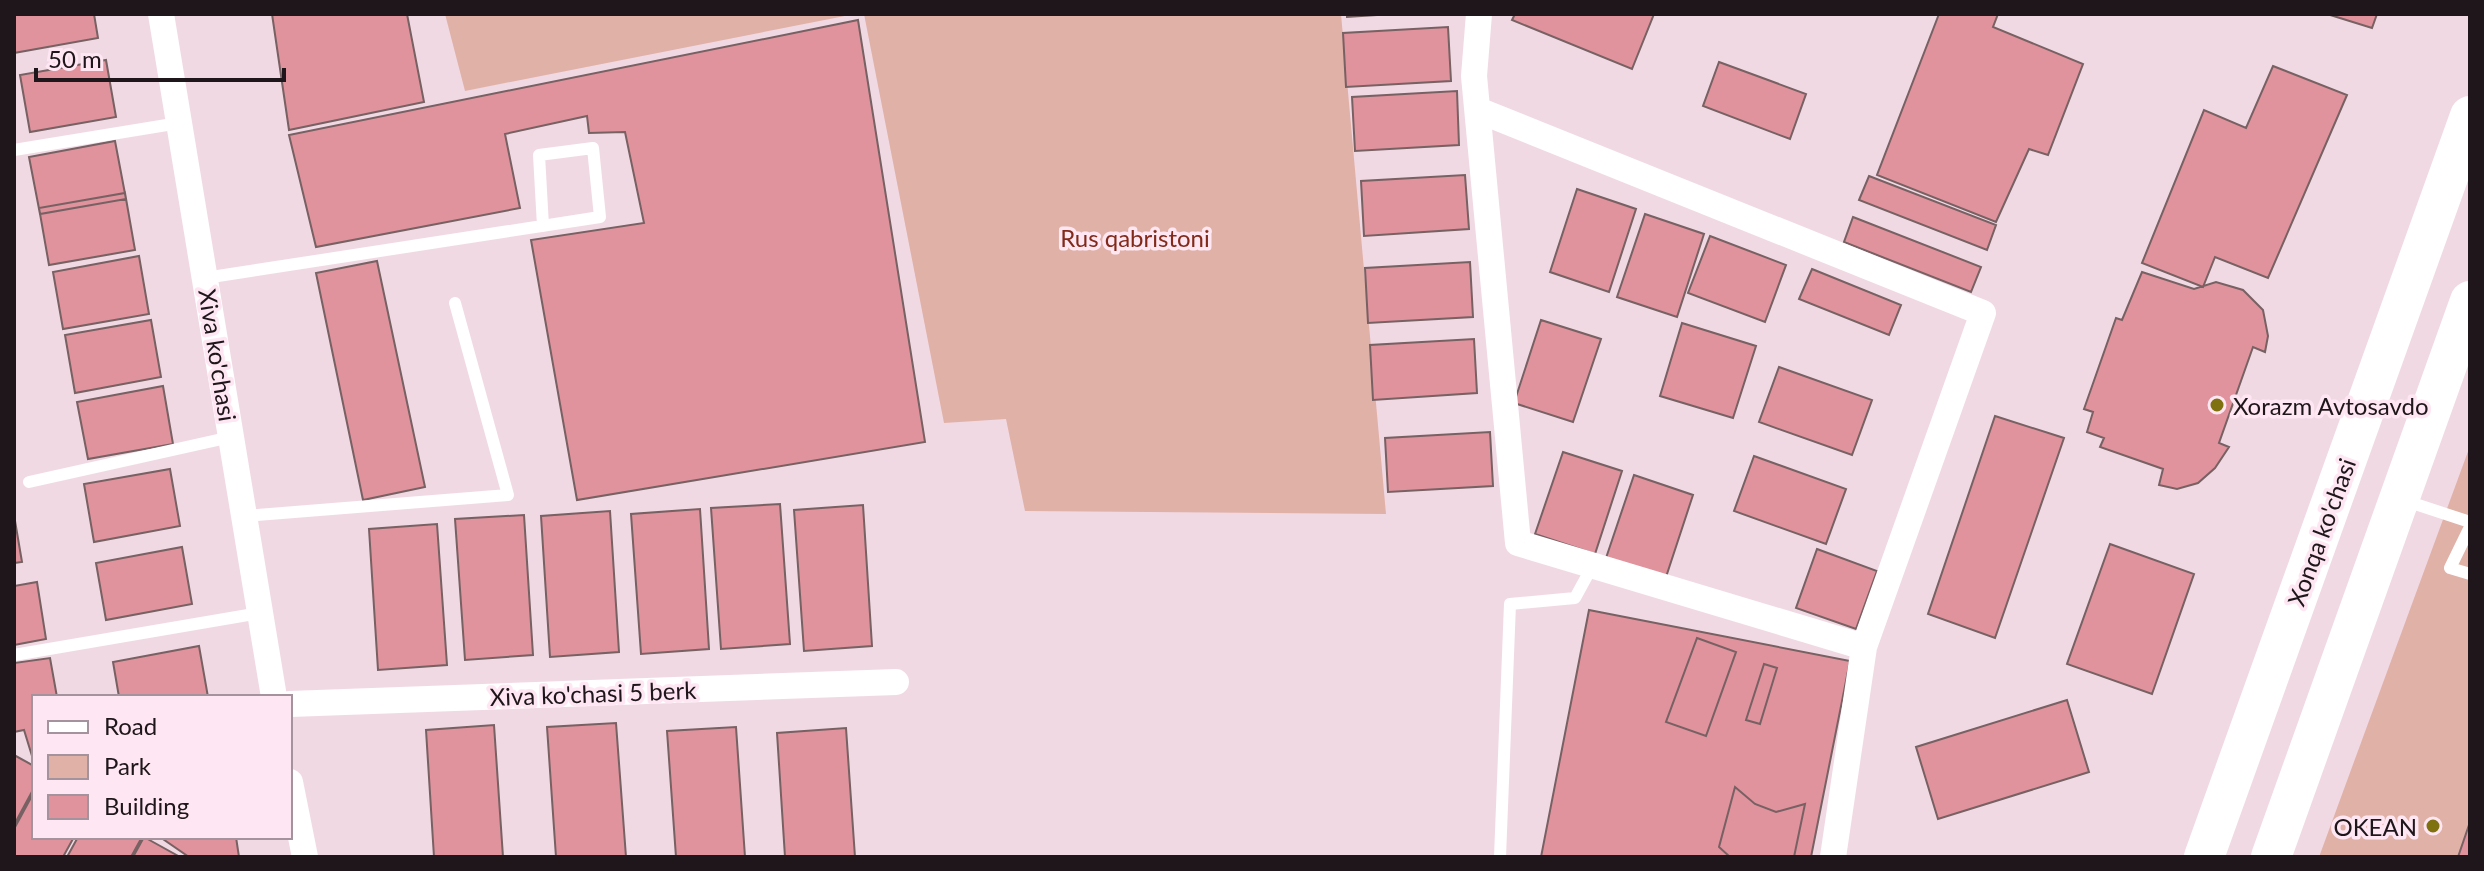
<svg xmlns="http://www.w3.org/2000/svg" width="2484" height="871" font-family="Lato,sans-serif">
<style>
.green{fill:#e0b1a7}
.building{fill:#e0929d;stroke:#776163;stroke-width:2}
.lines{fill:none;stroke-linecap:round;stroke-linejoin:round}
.service{stroke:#fff;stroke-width:12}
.minor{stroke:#fff;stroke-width:26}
.primary{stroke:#fff;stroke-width:40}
.poi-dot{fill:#7f7010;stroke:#fee7f2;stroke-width:3}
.labels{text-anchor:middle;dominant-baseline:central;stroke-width:7;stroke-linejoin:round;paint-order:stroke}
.park-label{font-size:24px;fill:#822a1a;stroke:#fee7f2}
.street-label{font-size:24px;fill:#1e161a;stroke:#fee7f2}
.poi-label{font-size:24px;fill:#1e161a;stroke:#fee7f2;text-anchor:start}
</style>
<rect width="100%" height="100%" fill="#f1d9e4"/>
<path class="green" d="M 445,14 L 855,14 L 465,91 Z
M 864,14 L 1341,14 L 1386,514 L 1025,511 L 1006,419 L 944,423 Z
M 2470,446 L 2470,857 L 2319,857 Z"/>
<path class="building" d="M 14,14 L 94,14 L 98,38 L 14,53 Z
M 272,14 L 407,14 L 424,102 L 289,130 Z
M 1347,14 L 1393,14 L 1347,17 Z
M 1515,14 L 1654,14 L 1632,69 L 1512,20 Z
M 1939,14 L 1998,14 L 1993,27 L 2083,64 L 2048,155 L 2029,149 L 1996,222 L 1877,175 Z
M 2327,14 L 2377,14 L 2372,28 Z
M 858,20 L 925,442 L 577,500 L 531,240 L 644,223 L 625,132 L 589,133 L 587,116 L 505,134 L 520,208 L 316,247 L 289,135 Z
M 1448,27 L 1451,81 L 1346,87 L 1343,33 Z
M 106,60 L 116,117 L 30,132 L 20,75 Z
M 1719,62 L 1806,94 L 1790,139 L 1703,106 Z
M 2273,66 L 2347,95 L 2268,278 L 2215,257 L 2203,287 L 2142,263 L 2204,110 L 2246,128 Z
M 1457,91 L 1459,145 L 1355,151 L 1352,97 Z
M 115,141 L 126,199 L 40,214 L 29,157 Z
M 1465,175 L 1469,229 L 1364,236 L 1361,181 Z
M 1869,176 L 1996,225 L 1987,250 L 1859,200 Z
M 1577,189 L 1636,209 L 1609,292 L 1550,272 Z
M 125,193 L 135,250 L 49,265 L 39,208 Z
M 1645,214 L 1704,234 L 1677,317 L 1617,297 Z
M 1853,217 L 1981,267 L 1971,292 L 1844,242 Z
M 1710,236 L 1786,265 L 1765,322 L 1688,293 Z
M 139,256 L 149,314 L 63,329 L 53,272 Z
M 377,261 L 425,487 L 363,500 L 316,273 Z
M 1470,262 L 1473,317 L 1368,323 L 1365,268 Z
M 1812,269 L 1901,305 L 1889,335 L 1799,299 Z
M 2142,272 L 2194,289 L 2216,282 L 2243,290 L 2263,310 L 2268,336 L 2265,352 L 2253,347 L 2219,443 L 2229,447 L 2215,468 L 2198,483 L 2177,489 L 2159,485 L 2163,469 L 2100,447 L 2104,438 L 2087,432 L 2093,412 L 2084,409 L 2116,318 L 2122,320 Z
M 151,320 L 161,377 L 75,393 L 65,335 Z
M 1541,320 L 1601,339 L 1573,422 L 1514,403 Z
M 1682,323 L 1756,346 L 1733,418 L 1660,396 Z
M 1474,339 L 1477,393 L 1373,400 L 1370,345 Z
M 1779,367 L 1872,400 L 1852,455 L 1759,422 Z
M 163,386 L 173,444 L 88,459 L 77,402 Z
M 1995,416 L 2064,438 L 1995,638 L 1928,614 Z
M 1490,432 L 1493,486 L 1388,492 L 1385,438 Z
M 1563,452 L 1622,471 L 1595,554 L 1535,534 Z
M 1563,452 L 1622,471 L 1595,554 L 1535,534 Z
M 1754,456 L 1846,489 L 1826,544 L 1734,511 Z
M 170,469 L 180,526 L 94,542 L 84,484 Z
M 1634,475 L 1693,495 L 1666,577 L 1606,558 Z
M 780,504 L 790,644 L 721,649 L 711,508 Z
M 863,505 L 872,646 L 804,651 L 794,510 Z
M 700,509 L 709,649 L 641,654 L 631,514 Z
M 610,511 L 619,652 L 550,657 L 541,516 Z
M 14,515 L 22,562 L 14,563 Z
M 524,515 L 533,655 L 465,660 L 455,519 Z
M 437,524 L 447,665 L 378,670 L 369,529 Z
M 2110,544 L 2194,574 L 2152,694 L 2067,664 Z
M 182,547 L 192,604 L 106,620 L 96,563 Z
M 1817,549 L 1877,571 L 1856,629 L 1796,608 Z
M 37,582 L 46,639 L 14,645 L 14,586 Z
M 1589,610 L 1850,661 L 1811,857 L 1541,857 Z
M 1697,638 L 1736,652 L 1706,736 L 1666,722 Z
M 199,646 L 208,697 L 119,697 L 113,662 Z
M 50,658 L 57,697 L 34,697 L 32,756 L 24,730 L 14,732 L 14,663 Z
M 1764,664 L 1777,668 L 1760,724 L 1746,720 Z
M 2067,700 L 2089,772 L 1938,819 L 1916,747 Z
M 616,723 L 626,857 L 556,857 L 547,727 Z
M 494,725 L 503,857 L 434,857 L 426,730 Z
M 736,727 L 745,857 L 676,857 L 667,731 Z
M 846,728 L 855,857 L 785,857 L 777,733 Z
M 14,755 L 34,766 L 34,788 L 14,825 Z
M 1735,787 L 1755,804 L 1776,812 L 1805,804 L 1794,857 L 1730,857 L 1719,847 Z
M 34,792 L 34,837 L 74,837 L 63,857 L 14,857 L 14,829 Z
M 2470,822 L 2470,857 L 2458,857 Z
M 78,837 L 142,837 L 131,857 L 67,857 Z
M 144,837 L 180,857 L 133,857 Z
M 160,837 L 236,837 L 239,857 L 189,857 Z"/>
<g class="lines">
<path class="service" d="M 14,150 L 179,123
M 205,278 L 600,217 L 593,148 L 539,155 L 543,226
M 29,482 L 231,437
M 2406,501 L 2470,522
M 244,516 L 508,495 L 455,303
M 2470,527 L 2450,568 L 2470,574
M 14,655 L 260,613
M 1500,857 L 1510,604 L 1575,598 L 1593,565"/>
<path class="minor" d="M 161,14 L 274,697
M 1479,14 L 1474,76 L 1518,543 L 1864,647
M 1478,110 L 1983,313 L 1864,647 L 1833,857
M 290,704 L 896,682
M 290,782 L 305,857"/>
<path class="primary" d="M 2204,857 L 2470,116
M 2271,857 L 2470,301"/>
</g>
<g class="poi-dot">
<circle cx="2217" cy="405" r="8"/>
<circle cx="2433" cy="826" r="8"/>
</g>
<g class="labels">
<g class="park-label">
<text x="1135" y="237">Rus qabristoni</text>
</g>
<g class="street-label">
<text transform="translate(218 355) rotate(81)">Xiva ko'chasi</text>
<text transform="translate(2321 532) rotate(-70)">Xonqa ko'chasi</text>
<text transform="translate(593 693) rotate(-2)">Xiva ko'chasi 5 berk</text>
</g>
<g class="poi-label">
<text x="2233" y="405">Xorazm Avtosavdo</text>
<text x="2417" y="826" text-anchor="end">OKEAN</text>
</g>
</g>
<rect width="2484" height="871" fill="none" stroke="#1e161a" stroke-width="32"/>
<rect x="32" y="695" width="260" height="144" fill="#fee7f2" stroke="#a4939c" stroke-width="2"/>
<rect x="48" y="721" width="40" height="12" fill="#ffffff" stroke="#a4939c" stroke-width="2"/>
<text x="104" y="735" font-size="24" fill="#1e161a">Road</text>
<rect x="48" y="755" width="40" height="24" fill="#e0b1a7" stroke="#a4939c" stroke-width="2"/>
<text x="104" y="775" font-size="24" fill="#1e161a">Park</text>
<rect x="48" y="795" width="40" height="24" fill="#e0929d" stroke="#a4939c" stroke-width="2"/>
<text x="104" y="815" font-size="24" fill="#1e161a">Building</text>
<path d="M36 68v12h248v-12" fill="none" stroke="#1e161a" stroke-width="4"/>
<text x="48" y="68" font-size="24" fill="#1e161a" stroke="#fee7f2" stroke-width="6" paint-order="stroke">50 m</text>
</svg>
